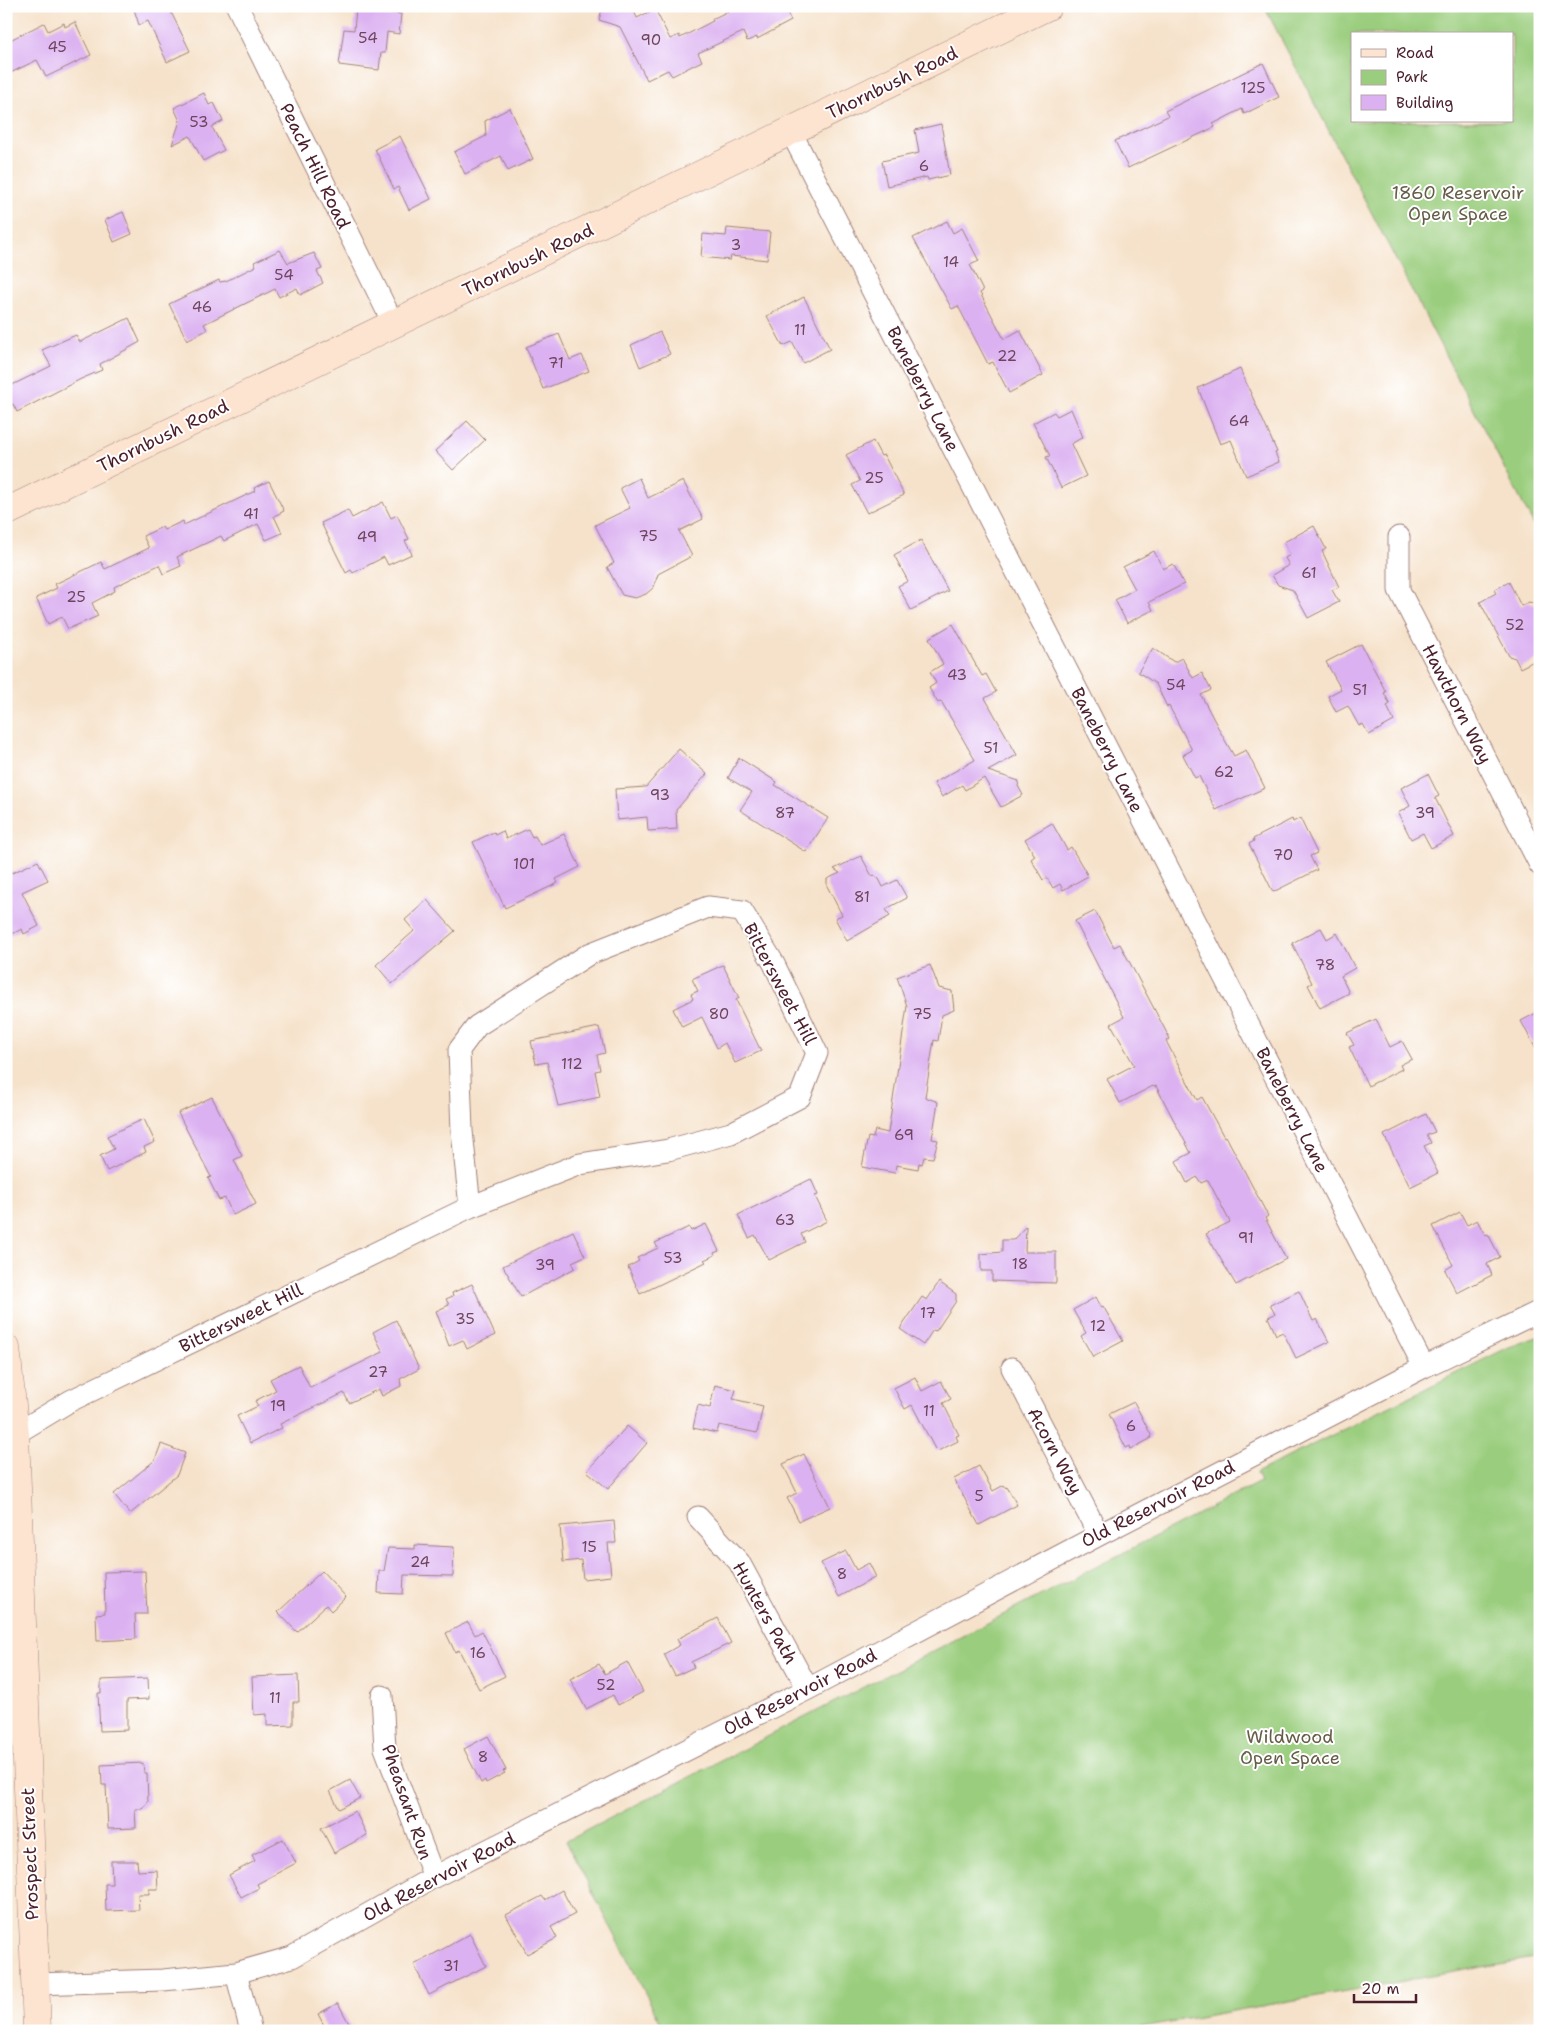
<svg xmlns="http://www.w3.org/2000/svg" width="1546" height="2037" font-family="'Shantell Sans',sans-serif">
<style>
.green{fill:#9acd7d;stroke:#727654;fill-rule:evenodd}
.building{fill:#dbb1f1}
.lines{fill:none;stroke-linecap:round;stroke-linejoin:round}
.minor-casing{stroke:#a0807a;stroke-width:23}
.secondary-casing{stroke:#a0807a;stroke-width:29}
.minor{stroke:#fff;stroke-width:21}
.secondary{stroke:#fde4d1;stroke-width:28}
.labels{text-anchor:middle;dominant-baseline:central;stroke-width:4;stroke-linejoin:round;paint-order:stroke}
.number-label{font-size:15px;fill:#6e445c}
.street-label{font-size:18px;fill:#4a1f2b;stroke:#fff}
.park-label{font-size:18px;fill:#665c48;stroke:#fff}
</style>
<rect width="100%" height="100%" fill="#fff"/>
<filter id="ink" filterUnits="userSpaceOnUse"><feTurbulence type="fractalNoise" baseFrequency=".02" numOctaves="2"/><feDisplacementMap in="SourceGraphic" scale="10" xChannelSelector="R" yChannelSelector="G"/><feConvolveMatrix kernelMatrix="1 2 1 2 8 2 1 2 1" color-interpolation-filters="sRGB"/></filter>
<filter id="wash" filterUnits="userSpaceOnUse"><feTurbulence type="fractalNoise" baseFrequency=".0096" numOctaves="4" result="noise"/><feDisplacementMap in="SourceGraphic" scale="20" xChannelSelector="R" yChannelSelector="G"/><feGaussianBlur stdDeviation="1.12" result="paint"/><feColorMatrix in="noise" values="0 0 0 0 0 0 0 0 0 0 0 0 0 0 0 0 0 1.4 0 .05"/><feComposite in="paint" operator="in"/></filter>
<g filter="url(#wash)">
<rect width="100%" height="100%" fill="#f6e2ca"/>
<path class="green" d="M 1264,6 L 1540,6 L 1540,537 ZM 1352,34 L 1512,34 L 1512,121 L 1352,121 Z
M 1540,1336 L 1540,1957 L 1119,2031 L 665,2031 L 566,1841 L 1260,1482 L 1256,1473 L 1509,1347 Z"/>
<g id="blocks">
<path class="building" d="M 133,6 L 177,6 L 170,10 L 190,51 L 167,62 L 148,21 L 139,25 Z
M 603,6 L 632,6 L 637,18 L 655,9 L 670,39 L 679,35 L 680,38 L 713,21 L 712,19 L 739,6 L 784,6 L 791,21 L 757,39 L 757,37 L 747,41 L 743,32 L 698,53 L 702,61 L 672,76 L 668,70 L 647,80 L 620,27 L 599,20 Z
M 356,8 L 401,14 L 399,34 L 387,32 L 385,53 L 381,53 L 379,70 L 339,65 L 344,29 L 354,30 Z
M 75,22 L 91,55 L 46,77 L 37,60 L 6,75 L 6,42 L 44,23 L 48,31 L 64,23 L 65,27 Z
M 1263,63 L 1279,97 L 1244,114 L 1242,109 L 1213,124 L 1215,127 L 1128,168 L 1115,141 L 1168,116 L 1165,111 Z
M 204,93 L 209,105 L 214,103 L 223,121 L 212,127 L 224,150 L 203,161 L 190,136 L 172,145 L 180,121 L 174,108 Z
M 510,108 L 533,159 L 508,171 L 501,156 L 465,174 L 454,152 L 486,136 L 485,121 Z
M 941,124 L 950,175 L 928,180 L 927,177 L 887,186 L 882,161 L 919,153 L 915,130 Z
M 400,136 L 431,199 L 409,210 L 398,187 L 394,189 L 375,149 Z
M 123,212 L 132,234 L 114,242 L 105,220 Z
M 947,221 L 953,233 L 962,228 L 979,261 L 970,265 L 983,291 L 980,293 L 1004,339 L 1020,330 L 1043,375 L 1009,393 L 993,362 L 988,364 L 958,306 L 952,309 L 913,238 Z
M 727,228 L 770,232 L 767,260 L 731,256 L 730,260 L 701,257 L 703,234 L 726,236 Z
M 280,250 L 288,263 L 314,253 L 322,269 L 317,271 L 323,283 L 300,295 L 297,288 L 279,297 L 275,289 L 204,324 L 207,330 L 187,340 L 169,304 L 219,280 L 220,282 L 226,281 L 256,266 L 254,262 Z
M 804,297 L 830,349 L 803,363 L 792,342 L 783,346 L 767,316 Z
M 129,318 L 140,342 L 100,364 L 102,370 L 81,379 L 17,412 L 13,404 L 6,407 L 6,388 L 51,366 L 42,350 L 76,335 L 80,342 Z
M 660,332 L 670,354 L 640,367 L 631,345 Z
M 559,334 L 570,360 L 582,355 L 589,371 L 543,389 L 526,347 Z
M 1240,369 L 1277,452 L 1275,453 L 1279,462 L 1246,476 L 1231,440 L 1220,444 L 1198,388 Z
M 1071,409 L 1083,437 L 1071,444 L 1086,476 L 1061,488 L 1046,457 L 1050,456 L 1033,423 L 1054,412 L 1057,416 Z
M 467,421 L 485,440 L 453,470 L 435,451 Z
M 873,441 L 881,456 L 884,455 L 904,495 L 867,513 L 852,485 L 860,481 L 846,455 Z
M 639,478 L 648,498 L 683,481 L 703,519 L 679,531 L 692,556 L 658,574 L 654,587 L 646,594 L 635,598 L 622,595 L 607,567 L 614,563 L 595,525 L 630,508 L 620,488 Z
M 269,481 L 284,511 L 274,516 L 282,533 L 266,540 L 258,524 L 224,541 L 221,536 L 177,557 L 181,566 L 163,574 L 159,565 L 114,587 L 115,591 L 92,603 L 98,616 L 68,629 L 62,617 L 48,624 L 36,598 L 57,588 L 55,584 L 101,562 L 105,569 L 149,548 L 143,536 L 162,527 L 164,530 L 183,521 L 184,525 L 255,491 L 254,488 Z
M 383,502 L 391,518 L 397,515 L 409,539 L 405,541 L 412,554 L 388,565 L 384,557 L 353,573 L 351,570 L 346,573 L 321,523 L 348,510 L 352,518 Z
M 1314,526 L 1326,549 L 1322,551 L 1339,587 L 1332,590 L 1339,602 L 1308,618 L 1293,590 L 1278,585 L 1272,575 L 1289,565 L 1285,558 L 1290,555 L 1284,542 Z
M 921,540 L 948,591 L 911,610 L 898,586 L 908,581 L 894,555 Z
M 1154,551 L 1163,569 L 1173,564 L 1184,584 L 1149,602 L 1153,610 L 1127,623 L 1115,600 L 1135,589 L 1123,567 Z
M 1509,582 L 1521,606 L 1529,602 L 1536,604 L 1540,612 L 1540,658 L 1520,668 L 1515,658 L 1509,656 L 1480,602 L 1496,593 L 1494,590 Z
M 953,624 L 982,676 L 986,674 L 996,692 L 985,698 L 1017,755 L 988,771 L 1019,781 L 1018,786 L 1023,795 L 1001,807 L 984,778 L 965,790 L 962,785 L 942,797 L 934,783 L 975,760 L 941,701 L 938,703 L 929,688 L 936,683 L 930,672 L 943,664 L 929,638 Z
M 1361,644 L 1386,692 L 1384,693 L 1390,704 L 1387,706 L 1394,721 L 1369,735 L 1363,724 L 1359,726 L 1348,706 L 1336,712 L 1328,696 L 1341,689 L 1326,662 Z
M 1153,648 L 1174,662 L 1182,658 L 1193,678 L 1202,673 L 1211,690 L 1201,695 L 1222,735 L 1234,756 L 1246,750 L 1265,788 L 1216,810 L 1199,776 L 1195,778 L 1183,755 L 1192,750 L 1169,706 L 1167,707 L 1156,684 L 1138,672 Z
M 679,749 L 707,774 L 676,810 L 677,829 L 648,831 L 647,817 L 617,820 L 615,789 L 646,787 Z
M 739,758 L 777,782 L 775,785 L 828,818 L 806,852 L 740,810 L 752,792 L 728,778 Z
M 1428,774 L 1439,796 L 1435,798 L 1454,836 L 1431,848 L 1423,833 L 1411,839 L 1398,813 L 1410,806 L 1401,788 Z
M 1300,818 L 1317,853 L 1310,856 L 1317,870 L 1273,892 L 1249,844 L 1254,841 L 1253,839 L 1292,819 L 1293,822 Z
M 1052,823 L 1067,850 L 1071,847 L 1088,876 L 1063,890 L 1060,884 L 1053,888 L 1047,878 L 1043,880 L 1031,859 L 1035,856 L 1025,839 Z
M 528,829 L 532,837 L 535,836 L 540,845 L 564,834 L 580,867 L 556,879 L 558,883 L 505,908 L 473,842 L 494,832 L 495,835 L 503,831 L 506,839 Z
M 861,856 L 872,876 L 874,875 L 879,879 L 883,887 L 897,880 L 907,898 L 886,909 L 890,916 L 847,941 L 835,918 L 842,915 L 827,886 L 827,879 L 840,873 L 834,869 Z
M 38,861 L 48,880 L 22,892 L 39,926 L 24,934 L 22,929 L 6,937 L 6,862 L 12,873 Z
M 427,900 L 455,931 L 392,984 L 376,965 L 414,931 L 405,920 Z
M 1095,911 L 1114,947 L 1120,944 L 1170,1039 L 1166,1041 L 1197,1100 L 1202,1097 L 1224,1137 L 1226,1136 L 1268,1216 L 1265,1218 L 1286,1259 L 1236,1285 L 1206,1234 L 1230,1222 L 1208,1180 L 1201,1183 L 1197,1177 L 1187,1183 L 1176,1161 L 1191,1153 L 1156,1086 L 1154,1087 L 1153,1086 L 1120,1103 L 1107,1079 L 1134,1065 L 1111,1024 L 1124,1017 L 1075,921 Z
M 1321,928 L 1327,939 L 1337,933 L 1355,968 L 1341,976 L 1349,993 L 1320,1008 L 1308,985 L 1312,983 L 1292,943 Z
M 723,965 L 739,998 L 736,1000 L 761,1051 L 735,1063 L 725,1043 L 717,1048 L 702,1017 L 682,1027 L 673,1009 L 693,999 L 691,994 L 698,991 L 692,979 Z
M 930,965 L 939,988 L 952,991 L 954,1010 L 942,1015 L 938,1041 L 934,1040 L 925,1097 L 938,1102 L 932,1139 L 938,1140 L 933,1158 L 924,1157 L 922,1164 L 919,1163 L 918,1169 L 896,1165 L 895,1173 L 862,1167 L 868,1137 L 873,1138 L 875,1130 L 888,1133 L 907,1006 L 897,977 Z
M 1540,1011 L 1540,1057 L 1521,1021 Z
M 1376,1019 L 1390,1047 L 1402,1041 L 1412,1059 L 1400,1065 L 1402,1069 L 1368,1086 L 1349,1047 L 1354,1045 L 1347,1033 Z
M 599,1027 L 605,1053 L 597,1055 L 600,1070 L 595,1071 L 600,1097 L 558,1106 L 547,1062 L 536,1064 L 531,1041 Z
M 212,1097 L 242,1156 L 234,1160 L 256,1204 L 233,1215 L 225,1198 L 219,1200 L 208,1178 L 211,1177 L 178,1113 Z
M 1426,1114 L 1435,1132 L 1427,1135 L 1431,1143 L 1424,1146 L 1438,1173 L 1410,1187 L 1384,1135 Z
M 144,1119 L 155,1142 L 144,1147 L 146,1152 L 107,1171 L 100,1156 L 114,1149 L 107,1136 Z
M 811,1179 L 818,1195 L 815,1196 L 827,1221 L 801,1234 L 805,1242 L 769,1260 L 755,1235 L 749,1238 L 738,1215 Z
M 1460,1212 L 1467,1225 L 1477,1220 L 1485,1235 L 1488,1234 L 1500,1257 L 1487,1264 L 1492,1275 L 1457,1293 L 1445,1270 L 1453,1265 L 1433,1226 Z
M 706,1224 L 719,1251 L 714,1253 L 715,1255 L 704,1260 L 706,1262 L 640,1294 L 628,1267 L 639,1261 L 637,1258 L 658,1248 L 655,1243 L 689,1227 L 691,1231 Z
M 1026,1226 L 1025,1252 L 1056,1252 L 1056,1283 L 992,1281 L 992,1271 L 981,1271 L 981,1254 L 1002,1252 L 1002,1240 L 1013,1240 Z
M 573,1231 L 585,1256 L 572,1262 L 575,1268 L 521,1297 L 503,1266 Z
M 939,1282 L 956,1294 L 956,1301 L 936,1331 L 933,1330 L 923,1345 L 900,1329 L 922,1297 L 927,1300 Z
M 472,1284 L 495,1335 L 467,1349 L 463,1340 L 449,1346 L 436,1311 L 449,1305 L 446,1299 L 453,1296 L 452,1293 Z
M 1299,1291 L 1313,1321 L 1317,1319 L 1329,1342 L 1296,1358 L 1283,1332 L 1276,1335 L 1268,1317 L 1275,1314 L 1270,1305 Z
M 1096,1297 L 1101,1307 L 1103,1306 L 1123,1341 L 1093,1357 L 1081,1336 L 1086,1333 L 1073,1310 Z
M 396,1320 L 419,1369 L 400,1379 L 401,1386 L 382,1396 L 379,1389 L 349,1403 L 344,1393 L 280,1424 L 282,1428 L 250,1443 L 237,1416 L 258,1406 L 255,1401 L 276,1390 L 270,1379 L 299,1365 L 310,1388 L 383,1352 L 373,1332 Z
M 915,1377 L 922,1391 L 941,1381 L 951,1399 L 943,1403 L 959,1435 L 956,1436 L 958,1441 L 940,1450 L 936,1451 L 912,1405 L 905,1409 L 894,1388 Z
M 715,1385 L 736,1390 L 733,1399 L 763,1406 L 757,1433 L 719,1425 L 717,1433 L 693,1428 L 698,1405 L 710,1408 Z
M 1134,1402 L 1151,1435 L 1150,1439 L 1131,1449 L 1130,1446 L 1126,1448 L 1109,1414 Z
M 627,1426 L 647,1443 L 608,1489 L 587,1471 Z
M 161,1444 L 185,1453 L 177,1475 L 130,1514 L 114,1494 L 155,1460 Z
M 804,1454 L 830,1507 L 799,1521 L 787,1498 L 797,1493 L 783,1464 Z
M 979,1466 L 993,1491 L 1004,1485 L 1006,1488 L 1007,1487 L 1017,1505 L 979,1525 L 954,1479 Z
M 614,1521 L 616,1543 L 608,1543 L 611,1576 L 583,1579 L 581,1560 L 563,1562 L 560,1526 Z
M 415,1545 L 454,1547 L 453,1576 L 404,1575 L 403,1594 L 378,1593 L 379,1571 L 384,1571 L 388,1548 L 415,1549 Z
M 846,1551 L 856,1570 L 869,1563 L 876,1577 L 839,1597 L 821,1563 Z
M 145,1571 L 147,1614 L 135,1614 L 136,1639 L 97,1641 L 96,1614 L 105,1613 L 104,1572 Z
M 322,1571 L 346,1597 L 331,1611 L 326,1605 L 297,1632 L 278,1612 Z
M 718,1618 L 731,1643 L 691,1662 L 694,1667 L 675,1676 L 664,1654 L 680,1645 L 677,1639 Z
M 468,1622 L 475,1635 L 482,1631 L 505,1676 L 479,1689 L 459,1650 L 455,1652 L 446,1633 Z
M 627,1662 L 643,1692 L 618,1705 L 613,1695 L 586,1709 L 570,1679 L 599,1664 L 605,1674 Z
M 298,1675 L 299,1702 L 293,1702 L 293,1725 L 267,1726 L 267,1714 L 254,1715 L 252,1677 Z
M 148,1678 L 149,1699 L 127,1700 L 127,1730 L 100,1731 L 98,1693 L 101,1693 L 101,1680 Z
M 488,1736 L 506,1770 L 503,1771 L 505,1773 L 486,1783 L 485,1780 L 481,1783 L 464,1749 Z
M 143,1763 L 144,1773 L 147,1773 L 148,1802 L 142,1809 L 135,1809 L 136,1828 L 108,1829 L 106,1785 L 102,1785 L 101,1765 Z
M 350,1780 L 360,1798 L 339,1809 L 330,1791 Z
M 355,1811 L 367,1835 L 334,1853 L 321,1828 Z
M 283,1839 L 296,1863 L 257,1884 L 259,1888 L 241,1897 L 229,1875 L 255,1861 L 252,1855 Z
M 111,1861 L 137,1861 L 138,1871 L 157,1870 L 158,1889 L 149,1889 L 149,1894 L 138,1894 L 139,1910 L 106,1911 L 105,1884 L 112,1884 Z
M 562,1890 L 575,1914 L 551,1927 L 557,1938 L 527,1954 L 506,1915 L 542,1896 L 545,1900 Z
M 470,1934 L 486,1966 L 429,1995 L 414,1965 Z
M 338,2003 L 353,2031 L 327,2031 L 318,2014 Z"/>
</g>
</g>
<g filter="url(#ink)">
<use href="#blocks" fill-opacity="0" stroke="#a0807a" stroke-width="1"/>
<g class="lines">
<defs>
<path id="minor" d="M 237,6 L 394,325
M 791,132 L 1424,1367
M 1399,537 L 1399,590 L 1540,865
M 708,907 L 742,911 L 773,962 L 817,1053 L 800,1097 L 731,1133 L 668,1150 L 580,1164 L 470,1207 L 462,1131 L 459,1050 L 477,1026 L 589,954 Z
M 1012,1368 L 1099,1535
M 15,1434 L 70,1401 L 470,1207
M 698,1517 L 739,1562 L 808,1689
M 382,1696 L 385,1748 L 434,1877
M 236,1973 L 251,2031
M 35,1984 L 163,1980 L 236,1973 L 292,1957 L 434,1877 L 808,1689 L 1099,1535 L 1424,1367 L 1540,1311"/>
<path id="secondary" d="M 6,512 L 1048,6
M 6,1348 L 15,1434 L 37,2031"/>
</defs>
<use href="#minor" class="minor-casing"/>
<use href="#secondary" class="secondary-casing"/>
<use href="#minor" class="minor"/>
<use href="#secondary" class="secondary"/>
</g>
</g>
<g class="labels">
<g class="number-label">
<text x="368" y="38">54</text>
<text x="651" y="40">90</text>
<text x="57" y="47">45</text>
<text x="1253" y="88">125</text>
<text x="199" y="122">53</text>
<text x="924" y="166">6</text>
<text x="736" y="245">3</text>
<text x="951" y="262">14</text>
<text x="284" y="275">54</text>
<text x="202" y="307">46</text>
<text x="800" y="330">11</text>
<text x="1007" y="356">22</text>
<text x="556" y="363">71</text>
<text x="1239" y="421">64</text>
<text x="874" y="478">25</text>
<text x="251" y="514">41</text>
<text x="648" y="536">75</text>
<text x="367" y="537">49</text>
<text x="1309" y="573">61</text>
<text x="76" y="597">25</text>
<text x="1515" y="625">52</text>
<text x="957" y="675">43</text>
<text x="1176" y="685">54</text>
<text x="1360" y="690">51</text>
<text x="991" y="748">51</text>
<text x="1224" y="772">62</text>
<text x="660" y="795">93</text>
<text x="785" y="813">87</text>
<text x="1425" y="813">39</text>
<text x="1283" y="855">70</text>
<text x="524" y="864">101</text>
<text x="862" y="897">81</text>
<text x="1325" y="965">78</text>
<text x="719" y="1014">80</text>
<text x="922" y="1014">75</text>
<text x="572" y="1064">112</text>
<text x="904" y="1135">69</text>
<text x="785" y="1220">63</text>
<text x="1246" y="1238">91</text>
<text x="673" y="1258">53</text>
<text x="1020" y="1264">18</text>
<text x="545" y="1265">39</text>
<text x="928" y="1313">17</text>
<text x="465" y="1319">35</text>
<text x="1098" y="1326">12</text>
<text x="378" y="1372">27</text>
<text x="278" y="1406">19</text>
<text x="929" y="1411">11</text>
<text x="1131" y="1426">6</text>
<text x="979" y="1496">5</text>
<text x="589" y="1547">15</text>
<text x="420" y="1562">24</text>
<text x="842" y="1574">8</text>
<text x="478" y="1653">16</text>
<text x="606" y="1685">52</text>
<text x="275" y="1698">11</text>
<text x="483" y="1757">8</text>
<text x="451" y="1966">31</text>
</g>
<g class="street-label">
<text transform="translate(892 83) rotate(-26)">Thornbush Road</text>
<text transform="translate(315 166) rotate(64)">Peach Hill Road</text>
<text transform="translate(528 260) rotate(-26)">Thornbush Road</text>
<text transform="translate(923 389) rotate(63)">Baneberry Lane</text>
<text transform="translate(163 436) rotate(-26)">Thornbush Road</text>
<text transform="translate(1457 704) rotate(63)">Hawthorn Way</text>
<text transform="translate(1107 750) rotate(63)">Baneberry Lane</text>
<text transform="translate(780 984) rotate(62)">Bittersweet Hill</text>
<text transform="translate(1292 1110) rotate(63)">Baneberry Lane</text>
<text transform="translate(241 1318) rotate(-26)">Bittersweet Hill</text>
<text transform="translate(1055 1451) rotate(62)">Acorn Way</text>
<text transform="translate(1158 1504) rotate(-27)">Old Reservoir Road</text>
<text transform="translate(765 1613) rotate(61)">Hunters Path</text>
<text transform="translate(800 1692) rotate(-27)">Old Reservoir Road</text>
<text transform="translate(407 1802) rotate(71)">Pheasant Run</text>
<text transform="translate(30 1854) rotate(-92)">Prospect Street</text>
<text transform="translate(439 1877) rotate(-28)">Old Reservoir Road</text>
</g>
<g class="park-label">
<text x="1458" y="193">1860 Reservoir<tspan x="1458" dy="21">Open Space</tspan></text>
<text x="1290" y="1737">Wildwood<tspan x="1290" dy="21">Open Space</tspan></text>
</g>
</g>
<rect width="1546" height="2037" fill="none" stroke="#fff" stroke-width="25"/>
<rect x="1351" y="32" width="162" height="90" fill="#ffffff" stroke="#b7a5aa"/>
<rect x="1361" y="49" width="25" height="8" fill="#fde4d1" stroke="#b7a5aa"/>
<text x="1396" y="58" font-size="15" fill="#4a1f2b">Road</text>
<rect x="1361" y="70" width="25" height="15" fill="#9acd7d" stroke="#b7a5aa"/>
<text x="1396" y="82" font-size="15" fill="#4a1f2b">Park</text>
<rect x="1361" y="95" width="25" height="15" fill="#dbb1f1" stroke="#b7a5aa"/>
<text x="1396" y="108" font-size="15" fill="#4a1f2b">Building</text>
<path d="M1354 1994v8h62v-8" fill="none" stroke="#4a1f2b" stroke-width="2.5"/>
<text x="1361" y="1994" font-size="15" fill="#4a1f2b" stroke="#ffffff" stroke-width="4" paint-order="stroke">20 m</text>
</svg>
